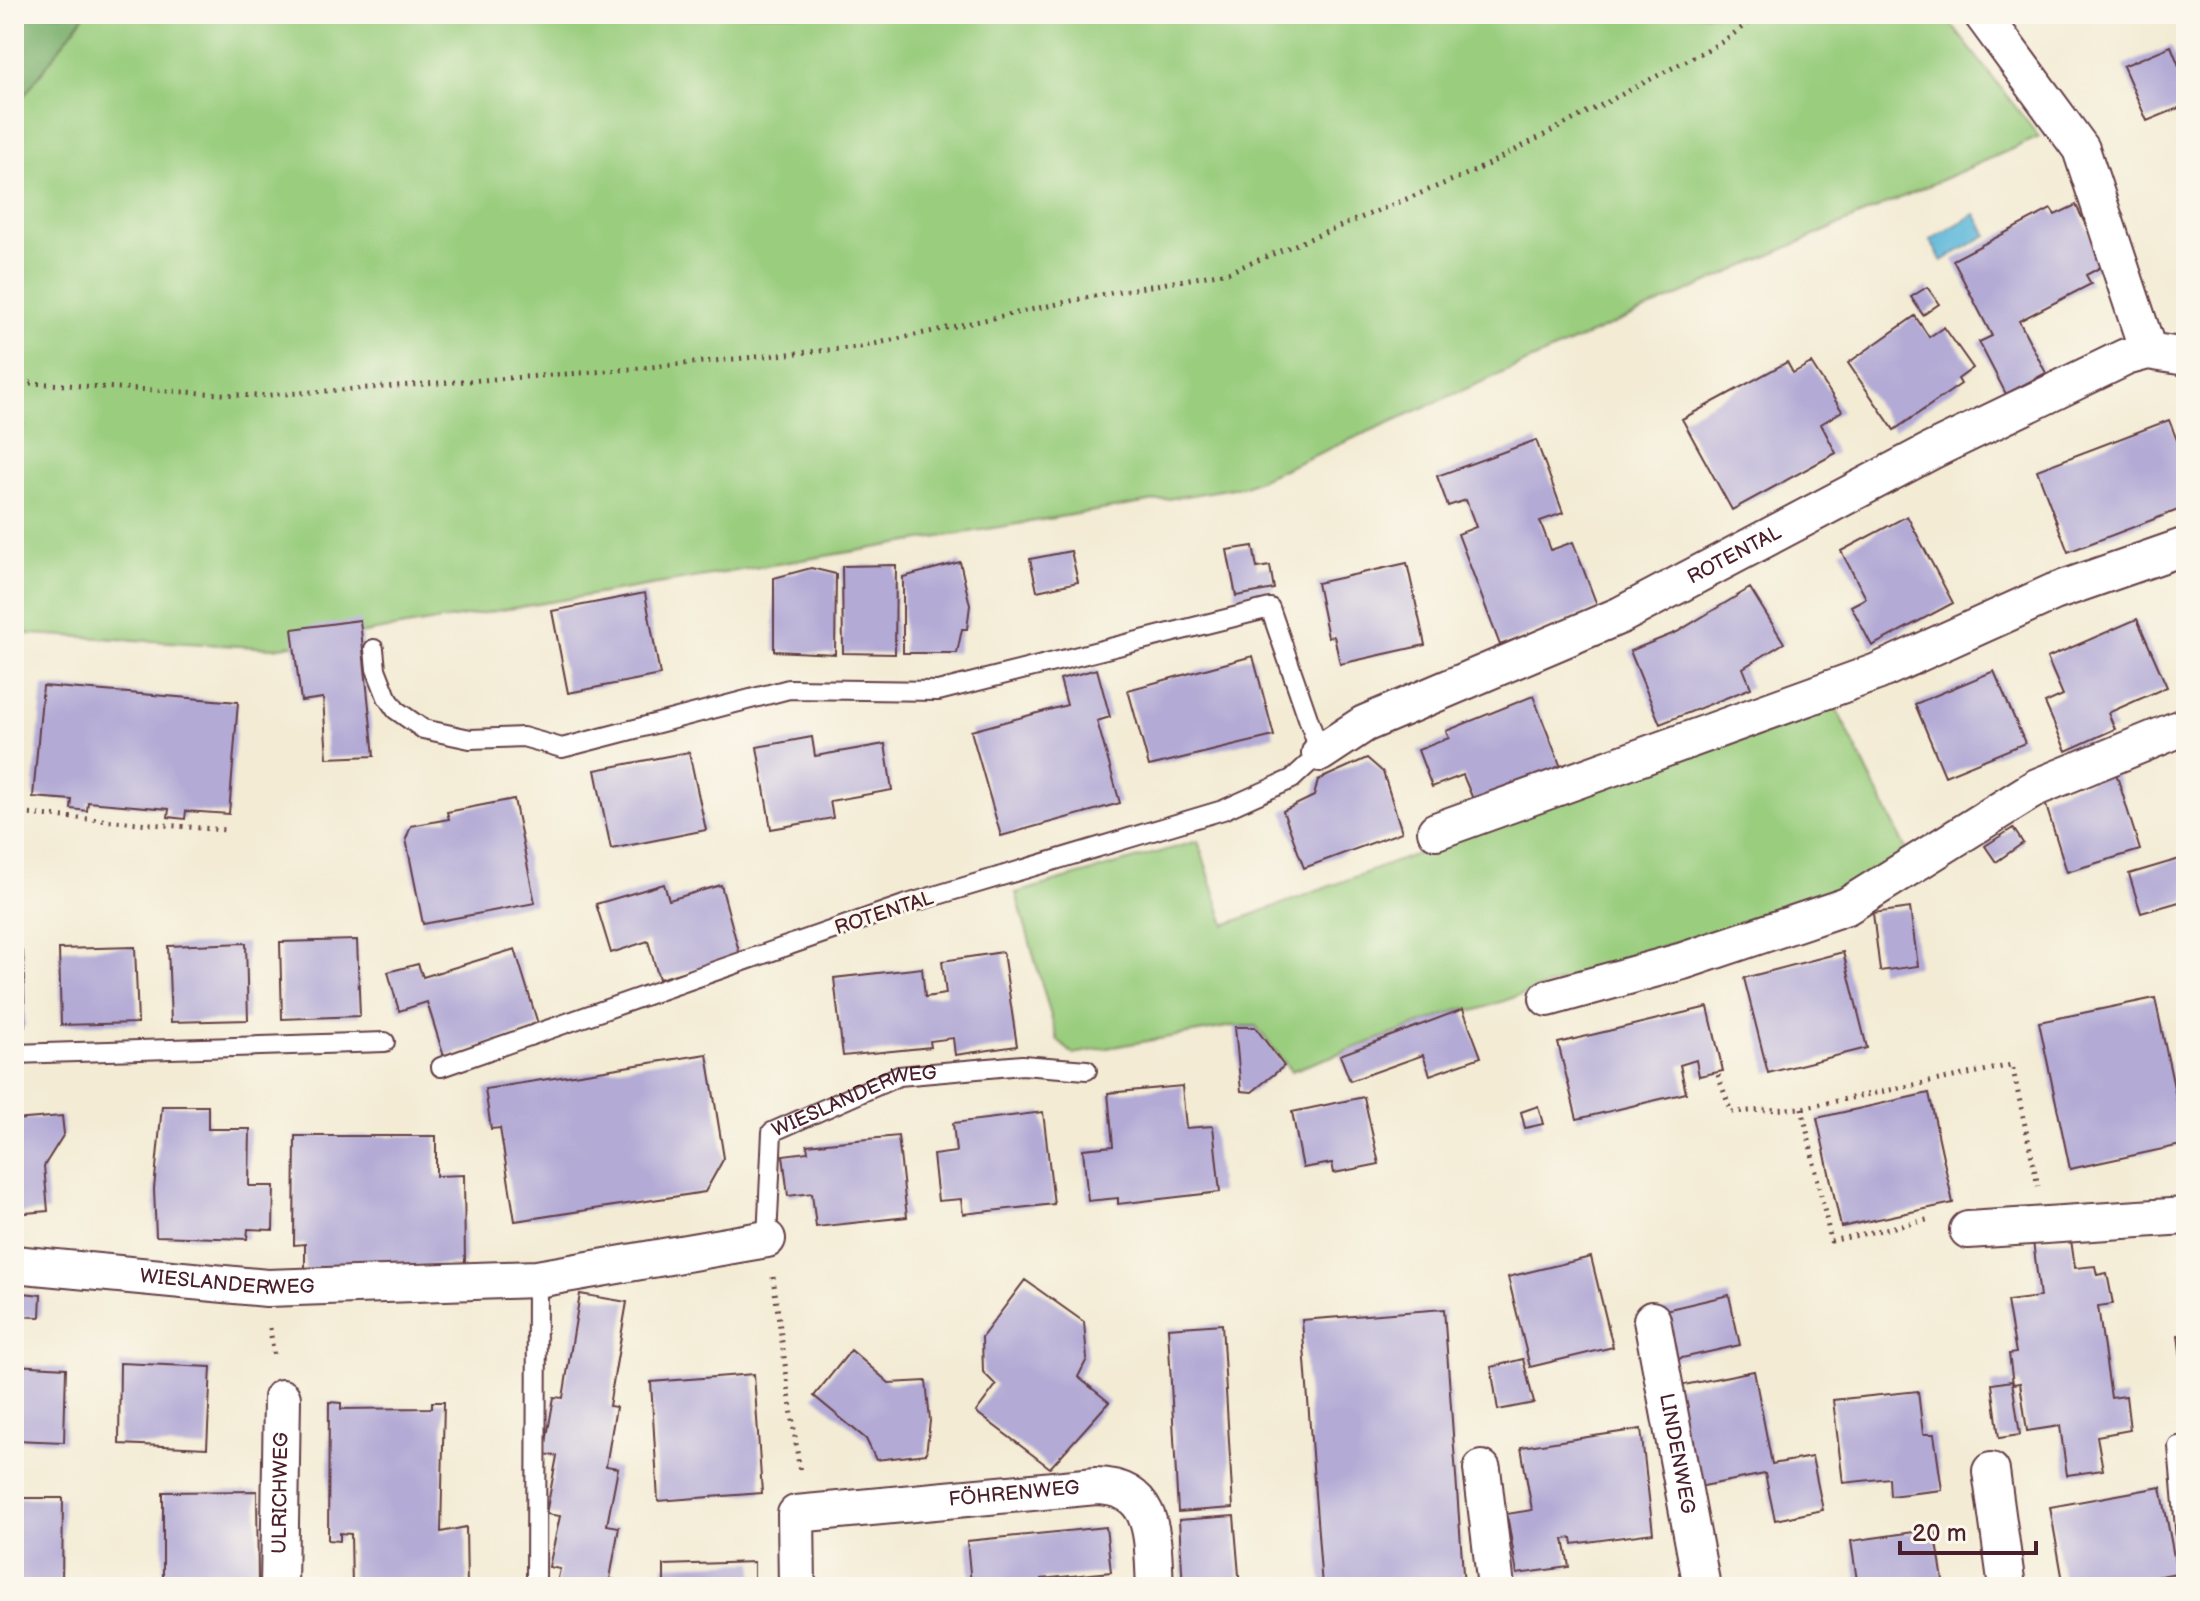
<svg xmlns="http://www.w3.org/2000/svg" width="2200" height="1601" font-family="'Balsamiq Sans',sans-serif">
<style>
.green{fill:#9acd7e;stroke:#727654;stroke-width:2}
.forest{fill:#7bb06d;stroke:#62684c;stroke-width:2}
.water{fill:#5bb7d9;stroke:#526b82;stroke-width:2}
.building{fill:#b3aad5}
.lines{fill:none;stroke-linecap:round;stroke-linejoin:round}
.lane-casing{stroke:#633e44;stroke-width:22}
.street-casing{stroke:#633e44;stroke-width:40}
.path{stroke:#633e44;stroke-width:5;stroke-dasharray:2 6;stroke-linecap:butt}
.lane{stroke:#fff;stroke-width:18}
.street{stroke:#fff;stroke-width:36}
.labels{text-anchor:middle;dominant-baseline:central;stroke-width:6;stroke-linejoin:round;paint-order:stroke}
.street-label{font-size:20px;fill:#4a1f2b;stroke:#fbf7ec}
</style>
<rect width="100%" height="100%" fill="#fbf7ec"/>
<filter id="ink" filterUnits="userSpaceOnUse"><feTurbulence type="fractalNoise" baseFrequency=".0125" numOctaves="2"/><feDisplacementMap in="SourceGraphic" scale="16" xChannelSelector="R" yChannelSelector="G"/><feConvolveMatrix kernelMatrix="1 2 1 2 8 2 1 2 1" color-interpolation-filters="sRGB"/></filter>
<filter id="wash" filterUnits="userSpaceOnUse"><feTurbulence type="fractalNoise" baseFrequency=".006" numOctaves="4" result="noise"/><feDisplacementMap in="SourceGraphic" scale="32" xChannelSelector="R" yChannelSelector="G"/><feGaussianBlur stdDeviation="1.8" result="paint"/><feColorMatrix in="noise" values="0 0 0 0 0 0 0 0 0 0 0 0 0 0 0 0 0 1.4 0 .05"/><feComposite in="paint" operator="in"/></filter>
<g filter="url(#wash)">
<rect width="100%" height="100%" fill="#f3ebd4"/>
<path class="green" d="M 85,14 L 1943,14 L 2039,137 L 1245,486 L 274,648 L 14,633 L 14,109 Z
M 1832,700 L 1910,857 L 1850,889 L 1694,945 L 1684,940 L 1474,1011 L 1464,1008 L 1291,1071 L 1256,1026 L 1233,1026 L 1073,1054 L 1058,1041 L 1016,893 L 1198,841 L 1225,925 Z"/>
<path class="forest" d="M 14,14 L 85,14 L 14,109 Z"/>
<path class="water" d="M 1975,214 L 1987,235 L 1942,261 L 1930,240 Z"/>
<g id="blocks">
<path class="building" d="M 2171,46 L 2186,83 L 2186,105 L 2147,121 L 2123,66 Z
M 2076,205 L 2105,265 L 2086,275 L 2091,284 L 2019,321 L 2046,373 L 2006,394 L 1979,342 L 1992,336 L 1953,260 L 2051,209 L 2055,215 Z
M 1927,287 L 1939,304 L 1923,315 L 1911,297 Z
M 1915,316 L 1929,337 L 1944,327 L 1973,368 L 1958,379 L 1961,384 L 1894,430 L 1848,363 Z
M 1787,362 L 1793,373 L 1811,363 L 1842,411 L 1821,424 L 1836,453 L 1732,510 L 1682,419 Z
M 2169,420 L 2186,463 L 2186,507 L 2068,552 L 2037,470 Z
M 1536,440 L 1563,513 L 1540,521 L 1551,550 L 1573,542 L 1598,608 L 1500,645 L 1458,534 L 1476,527 L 1466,500 L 1448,506 L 1437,476 Z
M 1907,516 L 1953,603 L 1872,646 L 1851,606 L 1866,598 L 1841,551 Z
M 1253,546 L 1257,568 L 1270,566 L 1274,589 L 1236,596 L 1227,550 Z
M 1071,551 L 1078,582 L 1037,591 L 1030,559 Z
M 960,562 L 970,605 L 967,629 L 962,629 L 957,653 L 903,653 L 903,577 Z
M 1407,563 L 1425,645 L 1340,664 L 1334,636 L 1328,637 L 1317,583 Z
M 896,565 L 895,654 L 843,653 L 842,566 Z
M 811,568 L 836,574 L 835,654 L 774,651 L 774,578 Z
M 1750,588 L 1784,643 L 1743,668 L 1751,688 L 1660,724 L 1630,651 L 1677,632 Z
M 645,593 L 660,675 L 568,693 L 552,611 Z
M 2137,619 L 2167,687 L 2108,713 L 2115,729 L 2066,751 L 2045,703 L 2063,695 L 2047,658 Z
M 360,620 L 374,756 L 327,758 L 323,698 L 301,701 L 292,629 Z
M 1253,656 L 1274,736 L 1149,766 L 1128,690 Z
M 1097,669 L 1110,717 L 1097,721 L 1120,803 L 1001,836 L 971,731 L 1067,705 L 1060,679 Z
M 1994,671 L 2025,743 L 1945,776 L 1915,704 Z
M 43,686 L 238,702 L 229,814 L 186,811 L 185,819 L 168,817 L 169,809 L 88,802 L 87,811 L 71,809 L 72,800 L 33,797 Z
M 1533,696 L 1562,770 L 1475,804 L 1463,775 L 1432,787 L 1418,750 L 1449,738 L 1446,731 Z
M 812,737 L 815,756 L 885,744 L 892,790 L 830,801 L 833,818 L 771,829 L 757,747 Z
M 689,752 L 706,830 L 611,849 L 595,770 Z
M 1367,758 L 1383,772 L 1402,832 L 1304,868 L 1283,811 L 1314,796 L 1318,780 Z
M 2116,773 L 2140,850 L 2067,872 L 2043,796 Z
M 514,799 L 535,903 L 423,924 L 406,839 L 411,826 L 449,819 L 447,812 Z
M 2013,828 L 2023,843 L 1996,862 L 1985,846 Z
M 2186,857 L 2186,900 L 2141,913 L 2129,874 Z
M 664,884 L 669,900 L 721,885 L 740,955 L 659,979 L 648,941 L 611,953 L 596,904 Z
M 1910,908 L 1918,966 L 1880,971 L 1873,913 Z
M 357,940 L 360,1016 L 282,1019 L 280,942 Z
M 246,943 L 248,1020 L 171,1022 L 168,946 Z
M 135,947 L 138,1023 L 61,1025 L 59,949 Z
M 515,949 L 539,1027 L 444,1057 L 427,1002 L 399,1011 L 388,972 L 418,964 L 423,977 Z
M 14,951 L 23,951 L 25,1027 L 14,1027 Z
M 1003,952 L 1017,1046 L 955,1055 L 953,1038 L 930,1041 L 931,1047 L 843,1056 L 834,978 L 922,968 L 925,997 L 946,994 L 942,961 Z
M 1843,952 L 1867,1048 L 1768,1073 L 1744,978 Z
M 2155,998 L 2186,1144 L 2070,1169 L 2039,1022 Z
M 1708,1007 L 1723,1071 L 1699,1076 L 1696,1060 L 1680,1065 L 1686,1093 L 1577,1119 L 1558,1043 Z
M 1463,1009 L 1481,1057 L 1430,1075 L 1423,1055 L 1350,1081 L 1340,1055 Z
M 1235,1027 L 1255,1027 L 1284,1066 L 1252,1092 L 1241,1091 Z
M 707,1054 L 724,1158 L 705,1192 L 515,1221 L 500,1128 L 491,1129 L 485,1089 Z
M 1182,1086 L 1186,1128 L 1213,1126 L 1220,1192 L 1118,1204 L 1118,1198 L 1088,1201 L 1083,1149 L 1113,1146 L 1108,1093 Z
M 1929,1093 L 1953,1203 L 1841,1227 L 1817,1118 Z
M 1364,1097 L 1379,1164 L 1334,1173 L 1332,1163 L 1303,1168 L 1292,1112 Z
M 162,1106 L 208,1106 L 208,1129 L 250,1129 L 249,1186 L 274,1186 L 273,1230 L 248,1229 L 247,1239 L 156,1236 L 154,1189 Z
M 1538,1106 L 1543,1124 L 1525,1128 L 1521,1112 Z
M 1043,1112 L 1054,1204 L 963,1214 L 961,1199 L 938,1201 L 933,1155 L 956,1152 L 953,1123 Z
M 62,1116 L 64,1134 L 44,1166 L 48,1211 L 14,1214 L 14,1120 Z
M 295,1136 L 436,1136 L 436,1176 L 464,1175 L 465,1264 L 305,1270 L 305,1244 L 294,1245 Z
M 898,1136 L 907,1217 L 816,1227 L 812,1193 L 788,1196 L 783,1155 L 808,1152 L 807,1145 Z
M 2071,1240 L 2075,1268 L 2095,1266 L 2097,1275 L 2107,1273 L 2113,1304 L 2098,1306 L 2111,1398 L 2126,1396 L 2130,1430 L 2097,1436 L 2103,1470 L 2067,1475 L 2060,1426 L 2027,1431 L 2020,1383 L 2013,1384 L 2009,1354 L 2016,1353 L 2007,1301 L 2040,1297 L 2033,1241 Z
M 1591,1257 L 1613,1347 L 1530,1367 L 1508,1277 Z
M 1025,1280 L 1084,1322 L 1087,1359 L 1078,1377 L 1109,1402 L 1050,1468 L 976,1412 L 996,1385 L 983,1372 L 982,1337 Z
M 14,1292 L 41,1295 L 40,1317 L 14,1316 Z
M 580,1294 L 627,1302 L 609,1406 L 616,1407 L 606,1466 L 618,1468 L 607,1525 L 619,1527 L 610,1579 L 623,1581 L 622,1587 L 556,1587 L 560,1569 L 549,1567 L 560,1516 L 546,1514 L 557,1456 L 544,1454 L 554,1397 L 563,1398 Z
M 1729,1295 L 1740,1345 L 1673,1360 L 1661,1311 Z
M 1444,1309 L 1464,1587 L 1322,1587 L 1302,1320 Z
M 1222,1324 L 1233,1508 L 1178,1512 L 1168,1328 Z
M 2186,1334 L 2186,1382 L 2184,1382 L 2178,1335 Z
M 851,1350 L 889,1383 L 926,1381 L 930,1421 L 926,1454 L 876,1460 L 866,1439 L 814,1396 Z
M 1523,1359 L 1534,1403 L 1498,1410 L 1491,1367 Z
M 120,1363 L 211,1367 L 207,1448 L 119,1444 Z
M 14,1365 L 66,1368 L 64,1442 L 14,1440 Z
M 1754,1371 L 1772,1464 L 1812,1457 L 1823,1510 L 1775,1520 L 1765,1474 L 1693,1488 L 1674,1387 Z
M 754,1374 L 762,1493 L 658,1501 L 651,1382 Z
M 2012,1381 L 2020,1435 L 1999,1438 L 1992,1384 Z
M 1918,1391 L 1923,1434 L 1934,1434 L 1942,1490 L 1890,1496 L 1889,1478 L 1843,1483 L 1833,1400 Z
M 329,1402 L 341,1403 L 341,1409 L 432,1408 L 432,1402 L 444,1402 L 441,1532 L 466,1527 L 467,1587 L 352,1587 L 351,1534 L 340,1533 L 340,1541 L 328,1540 Z
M 1641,1429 L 1653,1533 L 1573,1544 L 1572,1538 L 1564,1539 L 1569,1567 L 1517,1574 L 1507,1514 L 1532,1510 L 1521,1447 Z
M 2161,1487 L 2177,1573 L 2099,1587 L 2064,1587 L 2050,1507 Z
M 257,1491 L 258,1586 L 163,1585 L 163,1492 Z
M 14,1498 L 63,1498 L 62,1583 L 14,1582 Z
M 1234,1516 L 1240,1587 L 1183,1587 L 1179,1520 Z
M 1106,1527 L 1111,1572 L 1042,1579 L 1043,1587 L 994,1587 L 994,1582 L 971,1584 L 967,1541 Z
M 1935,1529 L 1944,1587 L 1858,1587 L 1851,1541 Z
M 754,1562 L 754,1587 L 664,1587 L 664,1565 Z"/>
</g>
</g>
<g filter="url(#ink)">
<use href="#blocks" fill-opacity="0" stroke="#633e44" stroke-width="2"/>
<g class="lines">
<defs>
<g id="lane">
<path d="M 374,649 L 376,669 L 387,697 L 396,710 L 423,729 L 470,739 L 523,737 L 562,748 L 789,689 L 938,691 L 1270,608 L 1320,753 L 1292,779 L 1223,810 L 904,905 L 441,1067"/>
<path d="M 14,1054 L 385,1042"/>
<path id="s1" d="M 767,1239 L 772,1132 L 899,1076 L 1022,1065 L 1087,1070"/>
<path d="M 2178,1446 L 2186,1540"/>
<path d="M 536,1587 L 537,1279"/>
</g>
<g id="street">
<path d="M 1982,14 L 2081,149 L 2148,351"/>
<path id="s2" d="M 1320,753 L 1364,724 L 1621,615 L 1931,451 L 2126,357 L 2148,351 L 2186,357"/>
<path d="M 1436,831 L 1877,672 L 2054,592 L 2186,546"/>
<path d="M 1548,998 L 1683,961 L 1847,906 L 2037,787 L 2186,726"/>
<path d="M 1968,1230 L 2186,1216"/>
<path id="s3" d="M 14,1264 L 267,1288 L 537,1279 L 767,1239"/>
<path id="s4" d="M 1652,1320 L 1702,1587"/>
<path d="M 1482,1469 L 1496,1587"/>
<path d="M 1991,1471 L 2007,1587"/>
<path id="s5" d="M 279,1587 L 282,1398"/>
<path id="s6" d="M 797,1587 L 796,1514 L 1096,1486 C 1158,1487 1152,1541 1155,1587"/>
</g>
</defs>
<use href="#lane" class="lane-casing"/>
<use href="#street" class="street-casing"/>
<path class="path" d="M 14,382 L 256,396 L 609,371 L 860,347 L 1094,296 L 1229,272 L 1477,170 L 1722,42 L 1761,14
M 14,813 L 226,830
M 1718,1075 L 1731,1112 L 1802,1108 L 2012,1065 L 2038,1186
M 1802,1108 L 1831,1241 L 1931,1219
M 773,1277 L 800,1473
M 270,1328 L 274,1358"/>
<use href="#lane" class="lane"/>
<use href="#street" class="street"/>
</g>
</g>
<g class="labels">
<g class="street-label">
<text stroke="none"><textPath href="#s2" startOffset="460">ROTENTAL</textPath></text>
<text transform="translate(884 913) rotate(-18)">ROTENTAL</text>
<text stroke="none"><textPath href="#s1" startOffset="196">WIESLANDERWEG</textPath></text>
<text stroke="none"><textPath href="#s3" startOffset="214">WIESLANDERWEG</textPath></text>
<text stroke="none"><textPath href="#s4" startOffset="136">LINDENWEG</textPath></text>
<text stroke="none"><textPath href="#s5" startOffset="94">ULRICHWEG</textPath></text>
<text stroke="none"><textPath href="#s6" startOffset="292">FÖHRENWEG</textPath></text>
</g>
</g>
<rect width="2200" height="1601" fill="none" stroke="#fbf7ec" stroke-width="48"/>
<path d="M1900 1541v12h136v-12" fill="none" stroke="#4a1f2b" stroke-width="4"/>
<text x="1912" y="1541" font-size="24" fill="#4a1f2b" stroke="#fbf7ec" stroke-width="6" paint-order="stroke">20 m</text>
</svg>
